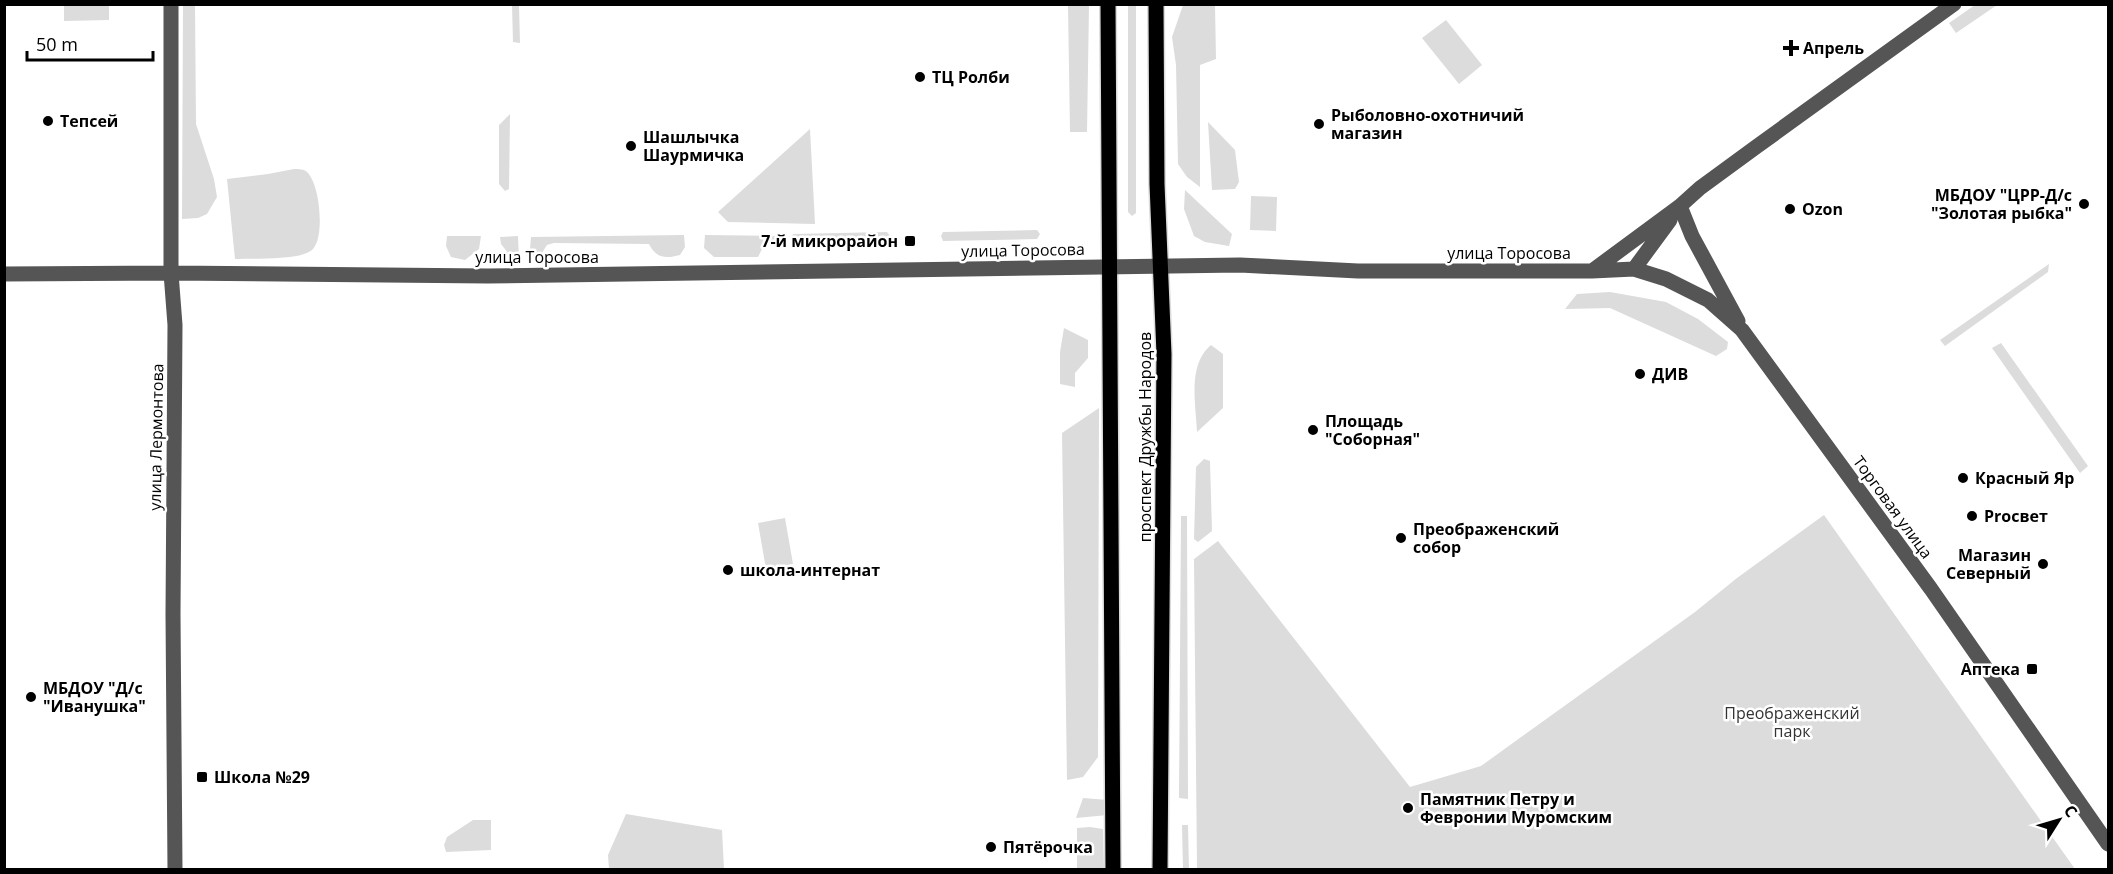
<svg xmlns="http://www.w3.org/2000/svg" width="2113" height="874" font-family="'Open Sans',sans-serif">
<style>
.green{fill:#dcdcdc}
.lines{fill:none;stroke-linecap:round;stroke-linejoin:round}
.major-casing{stroke:#dbdbdb;stroke-width:18}
.minor{stroke:#555;stroke-width:15}
.major{stroke:#000;stroke-width:15}
.poi-dot{fill:#000;stroke:#fff;stroke-width:2}
.labels{text-anchor:middle;dominant-baseline:central;stroke-width:5;stroke-linejoin:round;paint-order:stroke}
.poi-label{font-size:16px;font-weight:bold;fill:#000;stroke:#fff;text-anchor:start}
.street-label{font-size:16px;fill:#000;stroke:#fff}
.park-label{font-size:16px;fill:#333;stroke:#fff}
</style>
<rect width="100%" height="100%" fill="#fff"/>
<path class="green" d="M 64,5 L 109,5 L 109,20 L 64,21 Z
M 183,5 L 195,5 L 196,124 L 214,179 L 217,197 L 207,214 L 198,218 L 182,219 Z
M 512,5 L 519,5 L 520,43 L 513,42 Z
M 1068,5 L 1089,5 L 1087,132 L 1070,132 Z
M 1128,5 L 1136,5 L 1136,213 L 1132,216 L 1128,212 Z
M 1183,5 L 1215,5 L 1216,59 L 1200,65 L 1200,187 L 1187,177 L 1178,164 L 1176,65 L 1172,37 Z
M 1975,5 L 1997,5 L 1956,33 L 1949,23 Z
M 1446,20 L 1482,65 L 1459,84 L 1422,38 Z
M 510,114 L 509,189 L 505,191 L 499,184 L 499,125 Z
M 1208,122 L 1235,150 L 1239,182 L 1235,189 L 1212,190 Z
M 810,129 L 815,224 L 728,222 L 718,212 Z
M 294,169 C 299,169 304,169 307,172 C 320,184 325,236 313,249 C 302,261 252,258 235,259 L 227,179 L 268,174 Z
M 1185,190 L 1232,234 L 1229,246 L 1205,242 L 1194,236 L 1184,209 Z
M 1251,196 L 1277,197 L 1276,231 L 1250,230 Z
M 1037,230 L 1040,234 L 1037,239 L 943,241 L 941,236 L 943,232 Z
M 887,232 L 890,236 L 888,241 L 793,243 L 791,238 L 793,234 Z
M 684,235 L 685,247 L 680,255 C 665,259 656,258 649,244 L 554,243 L 547,245 L 540,256 L 529,261 L 531,237 Z
M 705,235 L 778,236 L 777,241 L 765,243 L 758,257 L 714,257 L 704,248 Z
M 447,236 L 481,236 L 479,249 L 465,260 L 451,257 L 446,246 Z
M 518,236 L 518,237 L 519,259 L 511,257 L 501,244 L 500,237 Z
M 2049,264 L 2048,272 L 1945,346 L 1940,340 Z
M 1610,292 L 1666,302 L 1698,319 L 1728,342 L 1727,349 L 1716,356 L 1610,308 L 1565,309 L 1577,294 Z
M 1064,328 L 1088,340 L 1088,358 L 1075,373 L 1075,387 L 1060,384 L 1060,352 Z
M 2001,343 L 2088,466 L 2080,473 L 1992,348 Z
M 1211,345 L 1223,354 L 1223,408 L 1197,432 C 1196,405 1187,365 1211,345 Z
M 1099,408 L 1098,757 L 1083,777 L 1067,780 L 1062,433 Z
M 1204,459 L 1210,461 L 1212,531 L 1198,542 L 1194,539 L 1196,467 Z
M 1824,515 L 2075,869 L 1197,869 L 1194,559 L 1218,541 L 1410,787 L 1481,766 L 1695,612 L 1737,578 Z
M 1181,516 L 1187,516 L 1188,799 L 1179,798 Z
M 785,518 L 793,564 L 766,569 L 758,523 Z
M 1083,798 L 1108,800 L 1108,815 L 1076,818 Z
M 626,814 L 722,830 L 724,869 L 609,869 L 608,855 Z
M 473,820 L 491,820 L 491,850 L 446,852 L 444,845 L 447,837 Z
M 1182,825 L 1188,825 L 1189,869 L 1183,869 Z
M 1090,827 L 1103,829 L 1104,869 L 1077,869 L 1077,828 Z"/>
<g class="lines">
<defs>
<path id="major" d="M 1108,4 L 1113,870
M 1156,4 L 1157,184 L 1164,354 L 1160,870"/>
</defs>
<use href="#major" class="major-casing"/>
<path class="minor" d="M 171,4 L 171,273 L 175,325 L 173,614 L 175,870
M 1680,206 L 1692,236 L 1738,321
M 1634,269 L 1670,220
M 1592,271 L 1680,206 L 1700,188 L 1756,147 L 1954,4
M 4,274 L 171,273 L 488,276 L 1240,265 L 1358,271 L 1592,271 L 1634,269 L 1666,279 L 1708,300 L 1742,330 L 1931,589 L 2108,844"/>
<use href="#major" class="major"/>
</g>
<g class="poi-dot">
<path d="M1788 39h6v6h6v6h-6v6h-6v-6h-6v-6h6z"/>
<circle cx="920" cy="77" r="6"/>
<circle cx="48" cy="121" r="6"/>
<circle cx="1319" cy="124" r="6"/>
<circle cx="631" cy="146" r="6"/>
<circle cx="2084" cy="204" r="6"/>
<circle cx="1790" cy="209" r="6"/>
<rect x="904" y="235" width="12" height="12" rx="3"/>
<circle cx="1640" cy="374" r="6"/>
<circle cx="1313" cy="430" r="6"/>
<circle cx="1963" cy="478" r="6"/>
<circle cx="1972" cy="516" r="6"/>
<circle cx="1401" cy="538" r="6"/>
<circle cx="2043" cy="564" r="6"/>
<circle cx="728" cy="570" r="6"/>
<rect x="2026" y="663" width="12" height="12" rx="3"/>
<circle cx="31" cy="697" r="6"/>
<rect x="196" y="771" width="12" height="12" rx="3"/>
<circle cx="1408" cy="808" r="6"/>
<circle cx="991" cy="847" r="6"/>
</g>
<g class="labels">
<g class="poi-label">
<text x="1803" y="48">Апрель</text>
<text x="932" y="77">ТЦ Ролби</text>
<text x="1331" y="115">Рыболовно-охотничий<tspan x="1331" dy="18">магазин</tspan></text>
<text x="60" y="121">Тепсей</text>
<text x="643" y="137">Шашлычка<tspan x="643" dy="18">Шаурмичка</tspan></text>
<text x="2072" y="195" text-anchor="end">МБДОУ "ЦРР-Д/с<tspan x="2072" dy="18">"Золотая рыбка"</tspan></text>
<text x="1802" y="209">Ozon</text>
<text x="898" y="241" text-anchor="end">7-й микрорайон</text>
<text x="1652" y="374">ДИВ</text>
<text x="1325" y="421">Площадь<tspan x="1325" dy="18">"Соборная"</tspan></text>
<text x="1975" y="478">Красный Яр</text>
<text x="1984" y="516">Proсвет</text>
<text x="1413" y="529">Преображенский<tspan x="1413" dy="18">собор</tspan></text>
<text x="2031" y="555" text-anchor="end">Магазин<tspan x="2031" dy="18">Северный</tspan></text>
<text x="740" y="570">школа-интернат</text>
<text x="2020" y="669" text-anchor="end">Аптека</text>
<text x="43" y="688">МБДОУ "Д/с<tspan x="43" dy="18">"Иванушка"</tspan></text>
<text x="214" y="777">Школа №29</text>
<text x="1420" y="799">Памятник Петру и<tspan x="1420" dy="18">Февронии Муромским</tspan></text>
<text x="1003" y="847">Пятёрочка</text>
</g>
<g class="street-label">
<text transform="translate(1023 250) rotate(-1)">улица Торосова</text>
<text x="1509" y="253">улица Торосова</text>
<text x="537" y="257">улица Торосова</text>
<text transform="translate(156 437) rotate(-89)">улица Лермонтова</text>
<text transform="translate(1145 437) rotate(-90)">проспект Дружбы Народов</text>
<text transform="translate(1893 507) rotate(54)">Торговая улица</text>
</g>
<g class="park-label">
<text x="1792" y="713">Преображенский<tspan x="1792" dy="18">парк</tspan></text>
</g>
</g>
<rect width="2113" height="874" fill="none" stroke="#000000" stroke-width="12"/>
<g transform="translate(2059 820) rotate(53)" stroke="#ffffff" stroke-width="4.5" paint-order="stroke">
<path d="M0-4.5L10 22L0 15L-10 22Z" fill="#000000"/>
<text y="-9" font-size="16" font-weight="bold" text-anchor="middle" fill="#000000">С</text>
</g>
<path d="M27 51v9h126v-9" fill="none" stroke="#000000" stroke-width="3"/>
<text x="36" y="51" font-size="18" fill="#000000" stroke="#ffffff" stroke-width="4.5" paint-order="stroke">50 m</text>
</svg>
